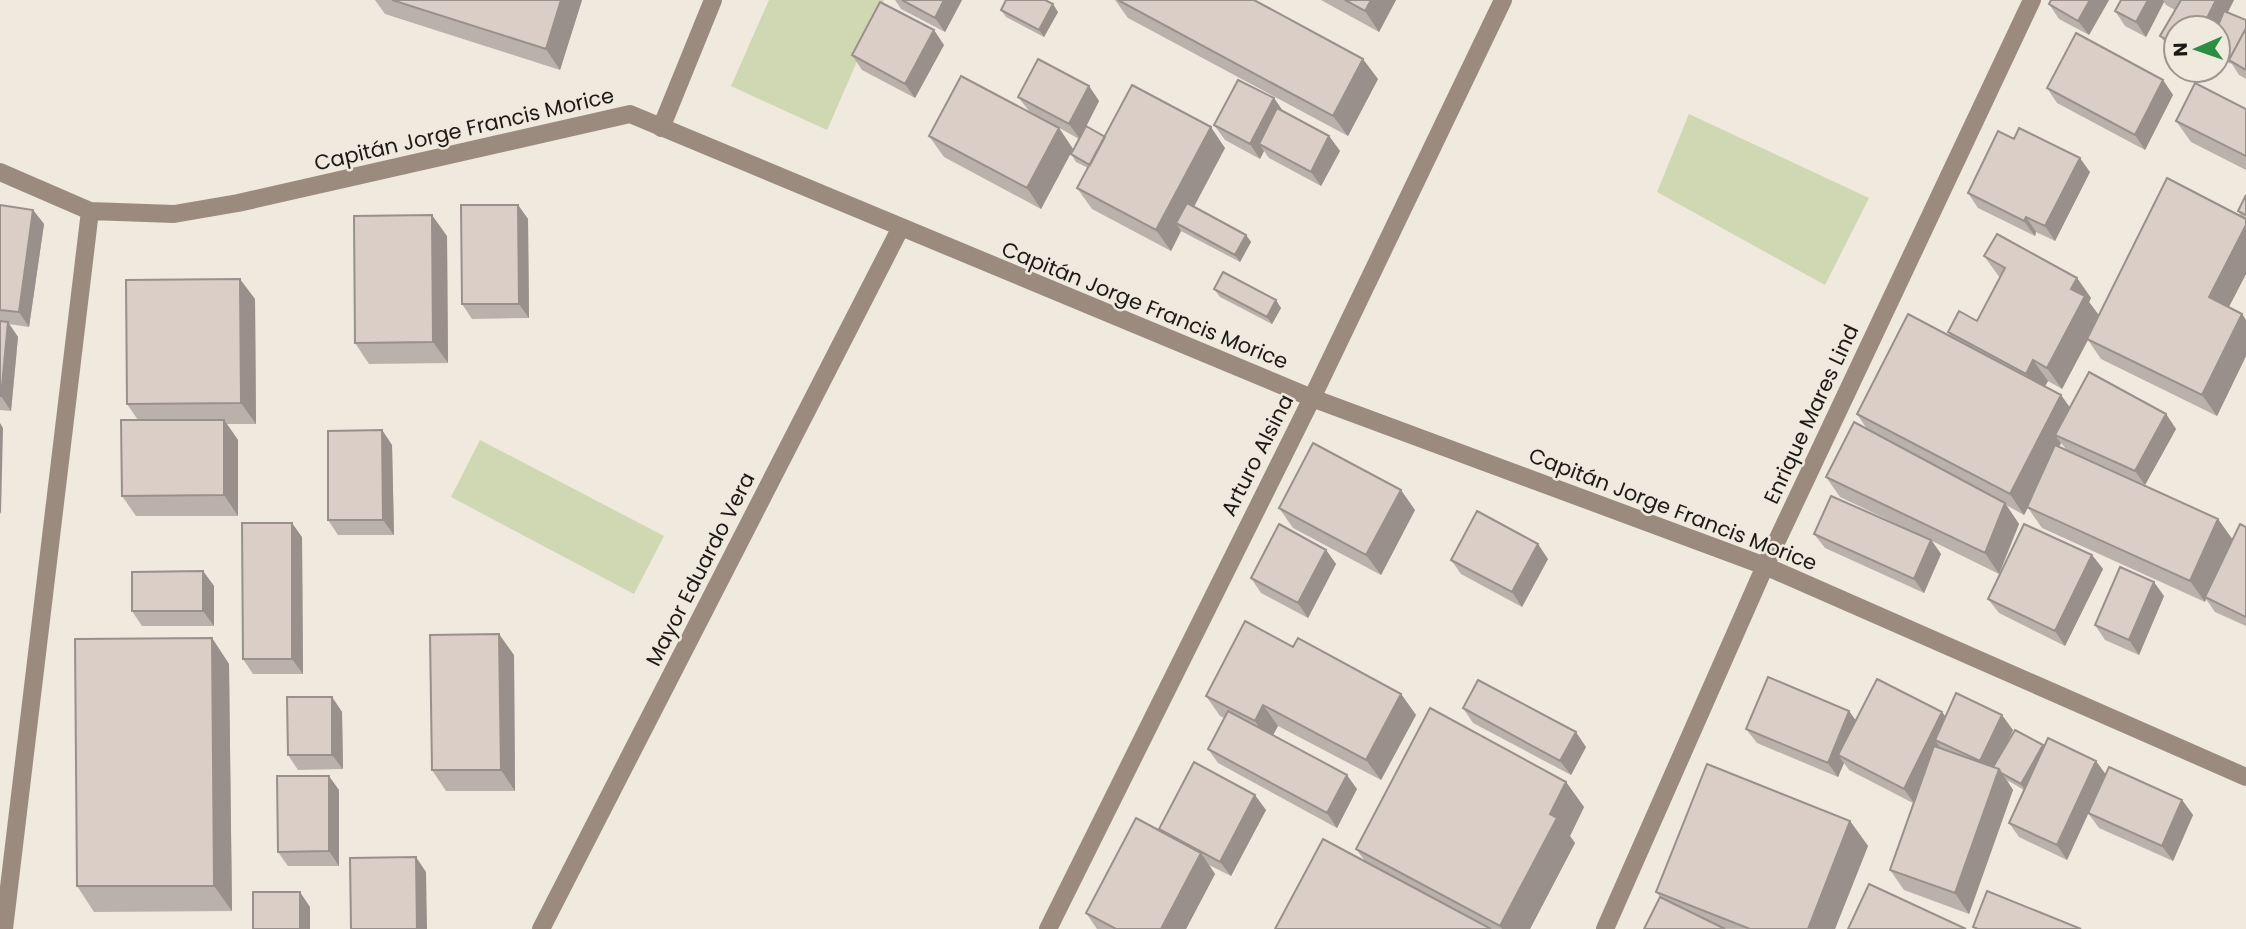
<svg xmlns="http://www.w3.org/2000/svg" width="2246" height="929" font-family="Poppins,sans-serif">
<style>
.green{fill:#cfd7b3}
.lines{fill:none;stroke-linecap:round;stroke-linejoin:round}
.minor{stroke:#9b8b7f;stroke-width:18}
.wall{fill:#bbb1ab}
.shaded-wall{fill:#99908b}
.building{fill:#dacec7;stroke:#99908b;stroke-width:2}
.labels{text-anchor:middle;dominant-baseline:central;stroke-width:5;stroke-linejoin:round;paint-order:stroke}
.street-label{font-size:21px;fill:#1c1a16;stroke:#efe9de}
</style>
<rect width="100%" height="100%" fill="#efe9de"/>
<path class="green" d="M 769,0 L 884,0 L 827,130 L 731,86 Z
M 1689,114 L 1869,198 L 1825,285 L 1657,192 Z
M 480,440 L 664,536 L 634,594 L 451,497 Z"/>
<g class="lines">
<path class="minor" d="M 661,128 L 713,0
M 0,172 L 90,211 L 174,214 L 238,203 L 630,114 L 1312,398 L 1765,566 L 2246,777
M 4,929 L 90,211
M 541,929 L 900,229
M 1048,929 L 1312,398 L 1503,0
M 1605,929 L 1765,566 L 2032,0"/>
</g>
<path class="wall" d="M 375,0 L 582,0 L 560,70 L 385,14 Z
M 895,0 L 962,0 L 945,32 L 901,9 Z
M 1115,0 L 1254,0 L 1378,79 L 1348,136 L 1128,18 Z
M 1321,0 L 1396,0 L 1379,32 Z
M 2051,0 L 2109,0 L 2089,35 L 2059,19 L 2049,4 Z
M 2121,0 L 2234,0 L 2228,12 L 2246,20 L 2246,79 L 2239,75 L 2232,64 L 2218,59 L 2218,28 L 2176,28 L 2176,54 L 2171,50 L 2160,36 L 2175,10 L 2166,5 L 2164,2 L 2146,37 L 2125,26 L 2115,11 Z
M 1001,10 L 1058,12 L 1044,37 L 1006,17 Z
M 944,45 L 915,98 L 862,70 L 852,55 Z
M 2163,80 L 2173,95 L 2145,150 L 2057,103 L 2047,88 Z
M 1089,86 L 1099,101 L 1086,126 L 1105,137 L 1225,148 L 1194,207 L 1246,235 L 1251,242 L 1240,262 L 1181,231 L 1171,251 L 1092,209 L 1077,188 L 1088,168 L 1076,162 L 1071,154 L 1079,139 L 1029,111 L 1018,97 Z
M 1274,98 L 1283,111 L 1329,136 L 1340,151 L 1321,186 L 1269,158 L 1264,151 L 1260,159 L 1225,140 L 1214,125 Z
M 2246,109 L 2246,170 L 2191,142 L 2176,121 Z
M 1059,128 L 1073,149 L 1041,209 L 944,157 L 929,136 Z
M 2090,172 L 2055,241 L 2036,232 L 2035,236 L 1978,208 L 1968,193 Z
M 2246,195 L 2246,274 L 2229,307 L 2242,314 L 2246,320 L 2246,356 L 2217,416 L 2101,359 L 2088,340 L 2062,389 L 2048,381 L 2045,386 L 2061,395 L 2070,408 L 2166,414 L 2176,429 L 2145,485 L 2066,449 L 2061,443 L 2059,447 L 2232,539 L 2246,527 L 2246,626 L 2215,612 L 2206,599 L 2205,602 L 2042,528 L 2028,508 L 2024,515 L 2006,505 L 2019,524 L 1999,574 L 1932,541 L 1941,554 L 1924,593 L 1825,548 L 1814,534 L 1907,529 L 1840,497 L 1826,477 L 1867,429 L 1857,414 L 1951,337 L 1948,332 L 1977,321 L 2000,278 L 1984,256 L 2077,278 L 2091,298 L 2089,302 L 2099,315 L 2242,217 L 2238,211 Z
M 0,205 L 33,210 L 44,224 L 29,327 L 9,324 L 18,337 L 11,411 L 0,410 Z
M 518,205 L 528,219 L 529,318 L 472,319 L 462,304 Z
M 447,236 L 448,363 L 369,364 L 355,343 Z
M 1214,289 L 1281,308 L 1272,324 L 1220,297 Z
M 255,299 L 256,424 L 227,424 L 238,440 L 238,516 L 136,516 L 122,496 L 138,420 L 127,404 Z
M 382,430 L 392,445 L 394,535 L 338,535 L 328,520 Z
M 1279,508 L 1415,510 L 1381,575 L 1293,528 Z
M 302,537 L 303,674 L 253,674 L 243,659 Z
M 1326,550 L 1336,564 L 1308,618 L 1261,593 L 1251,578 Z
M 2092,555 L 2103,569 L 2065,646 L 1999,613 L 1988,599 Z
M 1548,559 L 1522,607 L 1461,574 L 1451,560 Z
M 203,571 L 214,586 L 214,626 L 142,626 L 132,611 Z
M 2164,596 L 2139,655 L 2105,640 L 2095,625 Z
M 212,638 L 229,664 L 232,911 L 94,912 L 77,886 Z
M 1293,647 L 1401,694 L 1416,715 L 1381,780 L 1278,726 L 1273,735 L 1357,789 L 1337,828 L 1218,763 L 1208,749 L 1224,718 L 1220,716 L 1206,696 Z
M 514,655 L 515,791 L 446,791 L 432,770 Z
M 332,697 L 342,712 L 343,769 L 298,770 L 288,755 Z
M 1463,708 L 1586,747 L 1571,775 L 1473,723 Z
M 1849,711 L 1856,721 L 1942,712 L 1946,717 L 2013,730 L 2000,756 L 2043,745 L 2044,747 L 2096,761 L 2106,775 L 2182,800 L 2193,815 L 2173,861 L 2099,828 L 2088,813 L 2090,809 L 2067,860 L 2019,837 L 2009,823 L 2024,790 L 2007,780 L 2013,790 L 1969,914 L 1904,890 L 1890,870 L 1913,803 L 1849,770 L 1844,763 L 1838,777 L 1757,743 L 1746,729 Z
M 1566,782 L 1584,807 L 1570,836 L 1575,843 L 1530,929 L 1275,929 L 1365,861 L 1356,849 Z
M 339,790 L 339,866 L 288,866 L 278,852 Z
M 1266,810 L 1231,876 L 1209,865 L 1215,874 L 1186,929 L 1097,929 L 1086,913 L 1161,832 L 1159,829 Z
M 1850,821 L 1868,846 L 1835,929 L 1644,929 L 1660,897 L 1656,892 Z"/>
<path class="shaded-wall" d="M 561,0 L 582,0 L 560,70 L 546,49 Z
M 944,0 L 962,0 L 945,32 L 935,18 Z
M 1371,0 L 1396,0 L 1379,32 L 1365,11 Z
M 2090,0 L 2109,0 L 2089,35 L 2078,21 Z
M 2148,0 L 2163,0 L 2164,2 L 2146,37 L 2136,22 Z
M 2216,0 L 2234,0 L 2218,31 L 2218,28 L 2202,28 Z
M 1053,4 L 1058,12 L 1044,37 L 1039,30 Z
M 934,30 L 944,45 L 915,98 L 905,84 Z
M 1363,59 L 1378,79 L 1348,136 L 1333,116 Z
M 2163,80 L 2173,95 L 2145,150 L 2135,135 Z
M 1089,86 L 1099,101 L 1080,139 L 1069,124 Z
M 1274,98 L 1284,113 L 1259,144 L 1264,151 L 1260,159 L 1250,144 Z
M 1211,127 L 1225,148 L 1183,227 L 1176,223 L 1181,231 L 1171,251 L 1156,230 Z
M 1059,128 L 1073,149 L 1041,209 L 1027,188 Z
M 1329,136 L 1340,151 L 1321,186 L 1311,172 Z
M 2080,158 L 2090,172 L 2055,241 L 2045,226 Z
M 518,205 L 528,219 L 529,318 L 519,304 Z
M 33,210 L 44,224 L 29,327 L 19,312 Z
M 432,215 L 447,236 L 448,363 L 433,342 Z
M 2026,217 L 2036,232 L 2035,236 L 2024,221 Z
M 2246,225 L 2246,274 L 2223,318 L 2209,297 Z
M 1246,235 L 1251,242 L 1240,262 L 1235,255 Z
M 2077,278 L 2091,298 L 2089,302 L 2100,317 L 2062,389 L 2047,368 L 2071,289 Z
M 240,279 L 255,299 L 256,424 L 241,403 Z
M 1276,300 L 1281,308 L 1272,324 L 1267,317 Z
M 2242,314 L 2246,320 L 2246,356 L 2217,416 L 2202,395 Z
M 8,322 L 18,337 L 11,411 L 1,396 Z
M 2033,360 L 2048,381 L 2040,395 L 2026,374 Z
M 2061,395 L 2076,416 L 2055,435 L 2061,443 L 2024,515 L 2010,494 Z
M 2166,414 L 2176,429 L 2145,485 L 2135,471 Z
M 224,420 L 238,440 L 238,516 L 224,495 Z
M 0,423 L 3,428 L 1,514 L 0,512 Z
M 382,430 L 392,445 L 394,535 L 383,520 Z
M 1401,490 L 1415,510 L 1381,575 L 1366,555 Z
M 2005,503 L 2019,524 L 1999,574 L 1985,553 Z
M 2218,519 L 2233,540 L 2205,597 L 2206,599 L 2205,602 L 2190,581 Z
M 292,523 L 302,537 L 303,674 L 292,659 Z
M 1931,540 L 1941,554 L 1924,593 L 1914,579 Z
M 1538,544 L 1548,559 L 1522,607 L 1512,592 Z
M 1326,550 L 1336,564 L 1308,618 L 1298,603 Z
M 2092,555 L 2103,569 L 2065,646 L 2055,631 Z
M 203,571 L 214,586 L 214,626 L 203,611 Z
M 2154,582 L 2164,596 L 2139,655 L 2129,640 Z
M 499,634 L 514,655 L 515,791 L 501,770 Z
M 212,638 L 229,664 L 232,911 L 214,886 Z
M 1401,694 L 1416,715 L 1381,780 L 1366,760 Z
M 332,697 L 342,712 L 343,769 L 332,755 Z
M 1263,705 L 1278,726 L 1269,742 L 1255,721 Z
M 1849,711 L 1859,725 L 1838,755 L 1844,763 L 1838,777 L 1828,763 Z
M 1942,712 L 1953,727 L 1935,740 L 1941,749 L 1914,803 L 1904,789 Z
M 2002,715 L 2013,730 L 1991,776 L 1980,761 Z
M 1576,732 L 1586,747 L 1571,775 L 1560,761 Z
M 2043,745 L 2048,753 L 2026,792 L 2021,784 Z
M 2096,761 L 2106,775 L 2067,860 L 2057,845 Z
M 1999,769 L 2013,790 L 1969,914 L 1955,893 Z
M 1347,775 L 1357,789 L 1337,828 L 1327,813 Z
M 329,776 L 339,790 L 339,866 L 329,851 Z
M 1566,782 L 1584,807 L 1570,836 L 1575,843 L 1530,929 L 1502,929 L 1500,926 L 1550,814 Z
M 1255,795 L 1266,810 L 1231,876 L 1220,862 Z
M 2182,800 L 2193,815 L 2173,861 L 2162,846 Z
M 1850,821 L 1868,846 L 1835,929 L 1808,929 Z
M 1201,853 L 1215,874 L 1186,929 L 1161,929 Z
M 416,857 L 426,872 L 427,929 L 417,929 Z
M 300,892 L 310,907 L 310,929 L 300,929 Z"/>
<path class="building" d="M 392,0 L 561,0 L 546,49 Z
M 902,0 L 944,0 L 935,18 Z
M 1006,0 L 1045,0 L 1053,4 L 1039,30 L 1001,10 Z
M 1118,0 L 1254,0 L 1363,59 L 1333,116 Z
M 1345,0 L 1371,0 L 1365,11 Z
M 2051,0 L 2090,0 L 2078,21 L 2049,4 Z
M 2121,0 L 2148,0 L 2136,22 L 2115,11 Z
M 2181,0 L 2216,0 L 2202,28 L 2176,28 L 2176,45 L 2160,36 Z
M 880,2 L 934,30 L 905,84 L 852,55 Z
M 2224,11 L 2246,20 L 2246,28 L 2230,58 L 2218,53 L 2218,28 L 2217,28 Z
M 2246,28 L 2246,70 L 2229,60 Z
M 2076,33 L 2163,80 L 2135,135 L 2047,88 Z
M 1038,59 L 1089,86 L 1069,124 L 1018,97 Z
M 961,76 L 1059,128 L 1027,188 L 929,136 Z
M 1238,80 L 1274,98 L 1250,144 L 1214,125 Z
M 2195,83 L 2246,109 L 2246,156 L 2176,121 Z
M 1132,85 L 1211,127 L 1156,230 L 1077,188 Z
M 1277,108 L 1329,136 L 1311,172 L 1259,144 Z
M 1086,126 L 1105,137 L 1090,165 L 1071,154 Z
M 2019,128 L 2080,158 L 2045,226 L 2026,217 L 2024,221 L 1968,193 L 1998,131 L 2014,139 Z
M 2167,178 L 2246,219 L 2246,225 L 2209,297 L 2242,314 L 2202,395 L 2087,339 Z
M 2246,195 L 2246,215 L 2238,211 Z
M 1187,203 L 1246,235 L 1235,255 L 1176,223 Z
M 0,205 L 33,210 L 19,312 L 0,310 Z
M 461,205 L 518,205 L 519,304 L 462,304 Z
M 432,215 L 433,342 L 355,343 L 354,216 Z
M 1997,234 L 2077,278 L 2071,289 L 2085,296 L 2047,368 L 2033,360 L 2026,374 L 1948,332 L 1959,311 L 1977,321 L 2005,268 L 1984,256 Z
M 1223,272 L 1276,300 L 1267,317 L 1214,289 Z
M 240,279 L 241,403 L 127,404 L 126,280 Z
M 1908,314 L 2061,395 L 2010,494 L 1857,414 Z
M 0,321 L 8,322 L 1,396 L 0,396 Z
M 2089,372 L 2166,414 L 2135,471 L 2055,435 Z
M 121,420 L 224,420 L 224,495 L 122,496 Z
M 1854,422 L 2005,503 L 1985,553 L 1826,477 Z
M 382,430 L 383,520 L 328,520 L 328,431 Z
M 1313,443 L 1401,490 L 1366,555 L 1279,508 Z
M 2055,445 L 2218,519 L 2190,581 L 2027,507 Z
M 1831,496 L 1931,540 L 1914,579 L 1814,534 Z
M 1477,511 L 1538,544 L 1512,592 L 1451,560 Z
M 242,523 L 292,523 L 292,659 L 243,659 Z
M 1279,524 L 1326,550 L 1298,603 L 1251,578 Z
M 2024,524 L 2092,555 L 2055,631 L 1988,599 Z
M 2240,524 L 2246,527 L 2246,617 L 2205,597 Z
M 2120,567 L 2154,582 L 2129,640 L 2095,625 Z
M 203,571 L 203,611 L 132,611 L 132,572 Z
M 1245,621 L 1293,647 L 1298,638 L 1401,694 L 1366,760 L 1263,705 L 1255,721 L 1206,696 Z
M 499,634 L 501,770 L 432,770 L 430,635 Z
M 212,638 L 214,886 L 77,886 L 75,639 Z
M 1768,677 L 1849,711 L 1828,763 L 1746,729 Z
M 1877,679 L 1942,712 L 1904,789 L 1838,755 Z
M 1478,680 L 1576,732 L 1560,761 L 1463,708 Z
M 1956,693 L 2002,715 L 1980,761 L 1935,740 Z
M 287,697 L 332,697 L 332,755 L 288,755 Z
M 1430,708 L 1566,782 L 1550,814 L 1557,818 L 1500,926 L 1356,849 Z
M 1228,711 L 1347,775 L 1327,813 L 1208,749 Z
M 2015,730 L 2043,745 L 2021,784 L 2001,773 L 1999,769 L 1993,767 Z
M 2048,738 L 2096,761 L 2057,845 L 2009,823 Z
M 1934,746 L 1999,769 L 1955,893 L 1890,870 Z
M 1194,762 L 1255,795 L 1220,862 L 1159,829 Z
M 1707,764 L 1850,821 L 1808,929 L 1750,929 L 1656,892 Z
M 2109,767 L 2182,800 L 2162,846 L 2088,813 Z
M 277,776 L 329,776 L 329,851 L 278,852 Z
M 1136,818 L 1201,853 L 1161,929 L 1116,929 L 1086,913 Z
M 1323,839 L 1491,929 L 1275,929 Z
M 416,857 L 417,929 L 351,929 L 350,858 Z
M 1869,884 L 1966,929 L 1848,929 Z
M 1987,891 L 2081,929 L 1978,929 L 1973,927 Z
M 253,892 L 300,892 L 300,929 L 253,929 Z
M 1660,897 L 1725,929 L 1644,929 Z"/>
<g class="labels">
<g class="street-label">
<text transform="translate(464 129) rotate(-13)">Capitán Jorge Francis Morice</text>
<text transform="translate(1145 305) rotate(22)">Capitán Jorge Francis Morice</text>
<text transform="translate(1811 414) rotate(-65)">Enrique Mares Lind</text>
<text transform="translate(1257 455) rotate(-63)">Arturo Alsina</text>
<text transform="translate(1673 509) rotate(21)">Capitán Jorge Francis Morice</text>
<text transform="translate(700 569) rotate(-63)">Mayor Eduardo Vera</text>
</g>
</g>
<g transform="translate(2197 49) rotate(268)"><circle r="33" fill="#efe9de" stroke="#9b968e" stroke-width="2"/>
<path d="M0-5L12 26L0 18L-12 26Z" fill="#2c8e42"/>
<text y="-10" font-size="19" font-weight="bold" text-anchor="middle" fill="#1c1a16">N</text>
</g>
</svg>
